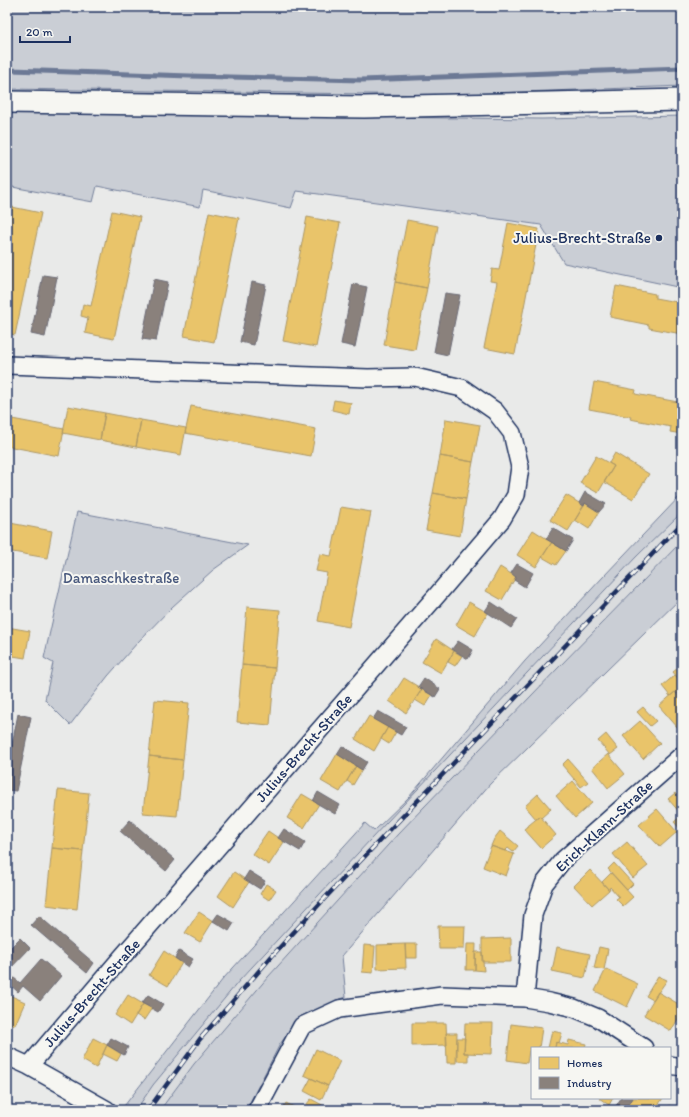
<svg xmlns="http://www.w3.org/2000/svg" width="689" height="1117" font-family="Itim,sans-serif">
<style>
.built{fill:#dadcde}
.green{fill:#caced5;stroke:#727e9a}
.homes{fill:#e9c46a;stroke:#ab9766}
.industry{fill:#8a817c;stroke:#696873}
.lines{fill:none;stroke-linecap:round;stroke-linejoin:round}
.stream{stroke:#6c7995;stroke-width:5}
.minor-casing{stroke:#1b2f5e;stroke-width:20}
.major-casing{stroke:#1b2f5e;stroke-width:24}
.minor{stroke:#f6f6f2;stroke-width:17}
.major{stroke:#f6f6f2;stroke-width:21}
.rail-casing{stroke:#1b2f5e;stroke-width:4.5}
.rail{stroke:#f6f6f2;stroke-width:3;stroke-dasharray:9;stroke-linecap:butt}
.poi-dot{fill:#1b2f5e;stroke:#f6f6f2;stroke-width:1.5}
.labels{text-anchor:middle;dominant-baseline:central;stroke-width:4;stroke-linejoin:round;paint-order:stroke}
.poi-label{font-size:15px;fill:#1b2f5e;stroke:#f6f6f2;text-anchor:end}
.park-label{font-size:15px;fill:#47577c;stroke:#f6f6f2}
.street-label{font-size:15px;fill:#1b2f5e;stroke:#f6f6f2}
</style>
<rect width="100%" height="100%" fill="#e9eae9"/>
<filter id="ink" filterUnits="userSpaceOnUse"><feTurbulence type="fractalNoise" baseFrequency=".025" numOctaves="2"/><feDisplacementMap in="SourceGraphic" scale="8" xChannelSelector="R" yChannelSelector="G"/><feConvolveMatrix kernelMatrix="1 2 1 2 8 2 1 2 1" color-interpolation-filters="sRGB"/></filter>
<g filter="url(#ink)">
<path class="built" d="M 682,512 L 682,541 L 558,668 L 398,834 L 268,977 L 194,1064 L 160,1110 L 136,1110 L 153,1085 L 239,981 L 371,839 L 636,557 Z"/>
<path class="green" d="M 7,7 L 682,7 L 682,86 L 443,95 L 7,89 Z
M 7,113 L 542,119 L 682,116 L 682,288 L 564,263 L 541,225 L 297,191 L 291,208 L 203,190 L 200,207 L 97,186 L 93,202 L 7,186 Z
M 682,494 L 682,512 L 636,557 L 371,839 L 239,981 L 153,1085 L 136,1110 L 121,1110 L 223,979 L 365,823 L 374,831 L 409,797 L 525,661 L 603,577 Z
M 77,512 L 248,545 L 213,570 L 172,607 L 138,642 L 108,676 L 70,725 L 45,700 L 53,663 L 44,658 Z
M 682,541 L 682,597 L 490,784 L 342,956 L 346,997 L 338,1000 L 298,1020 L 280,1044 L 246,1110 L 160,1110 L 194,1064 L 268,977 L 398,834 L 558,668 Z"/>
<path class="homes" d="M 12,207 L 41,213 L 15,335 L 7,333 L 7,230 Z
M 112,211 L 140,217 L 114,339 L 85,333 L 88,318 L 81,316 L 83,304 L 91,306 Z
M 209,212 L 239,218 L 214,342 L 184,336 Z
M 307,217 L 340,223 L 316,347 L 283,341 Z
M 407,220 L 438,226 L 427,288 L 395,282 Z
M 508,223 L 539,229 L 515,354 L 484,348 L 497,282 L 490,281 L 492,269 L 499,270 Z
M 395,282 L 427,288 L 415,350 L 384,345 Z
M 616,286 L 655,294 L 655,298 L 682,303 L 682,334 L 649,328 L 649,325 L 610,317 Z
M 594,382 L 636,390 L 635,394 L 678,402 L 677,405 L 682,406 L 682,434 L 670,432 L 671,427 L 630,419 L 631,417 L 589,409 Z
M 334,400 L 351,403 L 349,414 L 332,410 Z
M 68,406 L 105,413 L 100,440 L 63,433 Z
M 191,406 L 316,429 L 311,456 L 185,433 Z
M 105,413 L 141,420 L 136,447 L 100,440 Z
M 7,418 L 64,429 L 59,456 L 7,446 Z
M 446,419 L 480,425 L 473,462 L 440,456 Z
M 141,420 L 186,428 L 181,455 L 136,447 Z
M 615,453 L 649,474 L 633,499 L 604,482 L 614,466 L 609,463 Z
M 440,456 L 473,462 L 466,499 L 433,493 Z
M 596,456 L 614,466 L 598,493 L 580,483 Z
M 433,493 L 466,499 L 460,536 L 426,530 Z
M 566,495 L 584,506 L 568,531 L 550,520 Z
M 585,503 L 599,512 L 589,529 L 575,520 Z
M 341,507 L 371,512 L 349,627 L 318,621 L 327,573 L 316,571 L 320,554 L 331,556 Z
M 7,523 L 10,523 L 7,541 Z
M 10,523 L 52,531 L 47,558 L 7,551 L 7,541 Z
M 533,530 L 552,542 L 536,567 L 517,555 Z
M 552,542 L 566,551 L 556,565 L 542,557 Z
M 500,567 L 516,577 L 502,600 L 486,591 Z
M 469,602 L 488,613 L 475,636 L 456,625 Z
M 247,607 L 280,610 L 275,668 L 242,665 Z
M 7,627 L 30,631 L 25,658 L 7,655 Z
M 436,639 L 454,651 L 441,673 L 422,662 Z
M 454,651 L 462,656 L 455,666 L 448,662 Z
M 242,665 L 275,668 L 270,725 L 237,722 Z
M 679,667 L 682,670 L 682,683 L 673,672 Z
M 675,675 L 682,683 L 682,690 L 677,694 L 675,692 L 670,696 L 662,686 Z
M 404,678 L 422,689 L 406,713 L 389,701 Z
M 422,689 L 432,695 L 425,706 L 415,700 Z
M 675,692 L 682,700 L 682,724 L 678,728 L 659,706 Z
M 155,700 L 189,703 L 183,760 L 149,756 Z
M 643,707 L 656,721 L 650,726 L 637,712 Z
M 369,716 L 388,727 L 374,751 L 355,739 Z
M 640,721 L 660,743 L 643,759 L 623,736 Z
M 388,727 L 396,732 L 389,744 L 381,739 Z
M 606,734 L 618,749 L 610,755 L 598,741 Z
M 337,754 L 356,766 L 340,792 L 321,781 Z
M 608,754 L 625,774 L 608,788 L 592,768 Z
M 149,756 L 183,760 L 177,816 L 143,813 Z
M 568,759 L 588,782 L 581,787 L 562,765 Z
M 356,766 L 362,770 L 353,785 L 347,781 Z
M 573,781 L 592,803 L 575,818 L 556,796 Z
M 58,790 L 89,793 L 83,851 L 52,848 Z
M 675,793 L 682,801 L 682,815 L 668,799 Z
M 302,794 L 319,804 L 304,828 L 287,818 Z
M 538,794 L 551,809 L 541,818 L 540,816 L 536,819 L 525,806 Z
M 657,809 L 677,832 L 660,847 L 639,825 Z
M 682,815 L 682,831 L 674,822 Z
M 540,816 L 556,835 L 541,848 L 524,829 Z
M 268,831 L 284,842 L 269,865 L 252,854 Z
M 500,831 L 518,846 L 513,852 L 508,848 L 505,851 L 491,846 L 494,839 Z
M 627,842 L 648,866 L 633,878 L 613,854 Z
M 491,846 L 514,854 L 506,876 L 483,867 Z
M 52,848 L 83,851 L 77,909 L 46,905 Z
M 614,863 L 633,884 L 627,890 L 608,869 Z
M 590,870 L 609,890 L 592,905 L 574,886 Z
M 234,872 L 249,882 L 233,907 L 218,896 Z
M 611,873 L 633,897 L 623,906 L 616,899 L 619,897 L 610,887 L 609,890 L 602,882 Z
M 266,884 L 276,890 L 269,900 L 260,894 Z
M 199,912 L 213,921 L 200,942 L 185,933 Z
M 438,926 L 465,926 L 464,949 L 439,949 Z
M 511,938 L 511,962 L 482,962 L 482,939 Z
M 405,944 L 417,944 L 417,958 L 406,958 Z
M 405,944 L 406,968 L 377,969 L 377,945 Z
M 467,944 L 476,944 L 475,970 L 466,970 Z
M 364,945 L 375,946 L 373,973 L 362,972 Z
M 557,947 L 590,954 L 585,978 L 552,971 Z
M 599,947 L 608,949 L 604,970 L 594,968 Z
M 164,951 L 182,963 L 168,986 L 149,975 Z
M 475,952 L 482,952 L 484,971 L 475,970 Z
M 606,969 L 638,984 L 627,1007 L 595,991 Z
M 658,976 L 667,980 L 653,1000 L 646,996 Z
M 658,992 L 682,1006 L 682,1012 L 671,1031 L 644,1015 Z
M 7,994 L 25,1002 L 15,1025 L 7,1022 Z
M 128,995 L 143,1004 L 130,1025 L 115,1015 Z
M 143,1004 L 152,1008 L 144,1020 L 136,1015 Z
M 412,1023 L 446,1023 L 447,1045 L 412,1046 Z
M 465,1023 L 493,1023 L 492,1054 L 464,1053 Z
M 511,1024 L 542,1028 L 539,1048 L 532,1048 L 532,1052 L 529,1051 L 527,1063 L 507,1060 Z
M 552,1031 L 562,1033 L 559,1043 L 556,1042 L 555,1048 L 548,1048 Z
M 446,1033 L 457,1033 L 456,1063 L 447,1063 Z
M 93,1038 L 107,1045 L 96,1068 L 82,1060 Z
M 457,1038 L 465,1038 L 464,1053 L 468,1053 L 468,1061 L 457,1061 Z
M 569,1040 L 586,1044 L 585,1048 L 555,1048 L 556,1042 L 568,1045 Z
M 107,1045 L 121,1054 L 117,1061 L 103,1054 Z
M 316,1049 L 340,1061 L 328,1086 L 304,1075 Z
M 311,1078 L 328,1086 L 321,1100 L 304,1091 Z
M 599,1098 L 613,1098 L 609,1105 Z
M 633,1098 L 663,1098 L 655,1110 L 638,1110 L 629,1104 Z
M 311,1099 L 326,1107 L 325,1110 L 314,1110 L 306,1105 Z
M 286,1103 L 300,1110 L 282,1110 Z
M 670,1105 L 676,1110 L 667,1110 Z"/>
<path class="industry" d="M 43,275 L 57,277 L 45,337 L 31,334 Z
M 154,279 L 168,282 L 156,341 L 142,339 Z
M 252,282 L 266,285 L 254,345 L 240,342 Z
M 353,284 L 367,287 L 355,347 L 341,344 Z
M 445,293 L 460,295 L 448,355 L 434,352 Z
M 585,492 L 606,504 L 599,512 L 585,503 L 584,506 L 579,503 Z
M 553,528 L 573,540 L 566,551 L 546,539 Z
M 517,564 L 533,573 L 525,587 L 514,580 L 516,577 L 511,573 Z
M 491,602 L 517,619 L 511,628 L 485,611 Z
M 458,641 L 473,650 L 468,659 L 452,649 Z
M 424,678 L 440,689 L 435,697 L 418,687 Z
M 378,711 L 406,727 L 401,735 L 373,719 Z
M 18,714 L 31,717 L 16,791 L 7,790 L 7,770 Z
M 342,746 L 367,762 L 362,770 L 337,754 Z
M 318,792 L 340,805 L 335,814 L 313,801 Z
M 130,820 L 175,860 L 166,871 L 120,831 Z
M 284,829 L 305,842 L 300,851 L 278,838 Z
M 249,871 L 265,881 L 260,889 L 244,879 Z
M 218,914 L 234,923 L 229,931 L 213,921 Z
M 39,916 L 94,963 L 87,973 L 31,925 Z
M 20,938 L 30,948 L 7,972 L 7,951 Z
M 179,951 L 193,959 L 188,967 L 175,958 Z
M 41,959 L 61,976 L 40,1001 L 23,986 L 18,992 L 7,982 L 7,972 L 20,983 Z
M 148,995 L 163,1004 L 158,1012 L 142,1003 Z
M 111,1038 L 128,1047 L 124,1055 L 107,1045 Z
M 621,1098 L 633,1098 L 625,1110 L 621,1110 L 616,1106 Z"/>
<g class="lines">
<path class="stream" d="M 7,68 L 11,70 L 190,76 L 362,80 L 682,68"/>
<defs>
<path id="minor" d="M 7,365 L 368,378 L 415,377 L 462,388 L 495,411 L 512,433 L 520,467 L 516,495 L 502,519 L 438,594 L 115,965 L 29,1066
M 525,998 L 533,915 L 544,884 L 563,860 L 682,755
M 7,1056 L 29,1066 L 107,1110
M 670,1065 L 682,1067
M 257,1110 L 302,1026 L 339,1009 L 442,995 L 525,998 L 549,1002 L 574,1008 L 598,1018 L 644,1048"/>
<path id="major" d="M 7,102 L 364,107 L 682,100"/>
</defs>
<use href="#minor" class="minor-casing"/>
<use href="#major" class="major-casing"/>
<use href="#minor" class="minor"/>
<use href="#major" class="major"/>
<defs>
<path id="rail" d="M 148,1110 L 200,1039 L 272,956 L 325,898 L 682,523"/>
</defs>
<use href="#rail" class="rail-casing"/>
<use href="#rail" class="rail"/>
</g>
</g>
<circle class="poi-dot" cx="659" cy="238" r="4"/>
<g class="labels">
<g class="poi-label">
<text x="651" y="238">Julius-Brecht-Straße</text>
</g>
<g class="park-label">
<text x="121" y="578">Damaschkestraße</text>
</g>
<g class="street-label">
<text transform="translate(304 748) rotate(-49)">Julius-Brecht-Straße</text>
<text transform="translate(604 826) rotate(-43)">Erich-Klann-Straße</text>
<text transform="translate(92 993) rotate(-49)">Julius-Brecht-Straße</text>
</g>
</g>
<rect width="689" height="1117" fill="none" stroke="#f6f6f2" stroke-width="24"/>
<rect x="12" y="12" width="665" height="1093" fill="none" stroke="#1b2f5e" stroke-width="1.5" filter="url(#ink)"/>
<rect x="531" y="1047" width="140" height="52" fill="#f6f6f2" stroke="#9ea6b7"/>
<rect x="539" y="1057" width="20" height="12" fill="#e9c46a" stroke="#9ea6b7"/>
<text x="567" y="1067" font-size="12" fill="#1b2f5e">Homes</text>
<rect x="539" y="1077" width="20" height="12" fill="#8a817c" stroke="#9ea6b7"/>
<text x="567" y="1087" font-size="12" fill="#1b2f5e">Industry</text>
<path d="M20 36v6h50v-6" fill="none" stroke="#1b2f5e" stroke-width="2"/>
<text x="26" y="36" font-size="12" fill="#1b2f5e" stroke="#f6f6f2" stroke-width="3" paint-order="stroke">20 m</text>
</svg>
